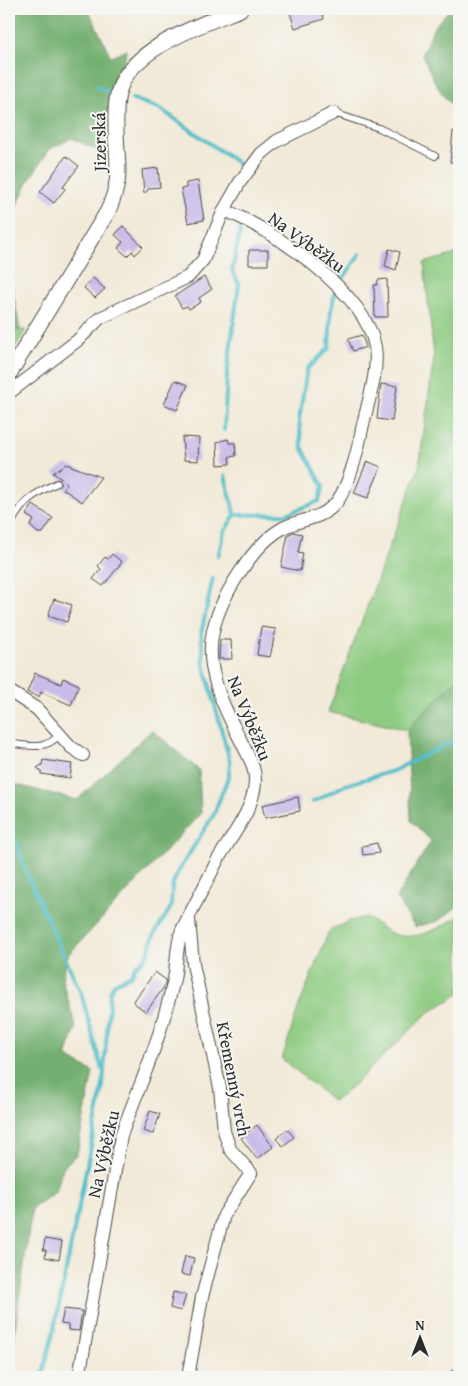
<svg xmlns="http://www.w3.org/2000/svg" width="468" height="1386" font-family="'Gentium Book Plus',serif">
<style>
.green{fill:#8dcb81;stroke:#5c7b56}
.forest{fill:#72af6f;stroke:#4e6d4d}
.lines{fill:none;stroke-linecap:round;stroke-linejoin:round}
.stream{stroke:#50bec8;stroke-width:4}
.building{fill:#c9bce8}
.service-casing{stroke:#494845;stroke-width:8}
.minor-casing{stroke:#494845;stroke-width:14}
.tertiary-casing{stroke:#494845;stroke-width:17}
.service{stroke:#fff;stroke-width:6}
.minor{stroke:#fff;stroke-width:12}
.tertiary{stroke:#fff;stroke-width:15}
.labels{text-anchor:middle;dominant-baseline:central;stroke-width:4;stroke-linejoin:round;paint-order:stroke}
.street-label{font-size:18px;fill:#2b2b2b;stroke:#f6f6f2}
</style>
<rect width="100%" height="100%" fill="#f6f6f2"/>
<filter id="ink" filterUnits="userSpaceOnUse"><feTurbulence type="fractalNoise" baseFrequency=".02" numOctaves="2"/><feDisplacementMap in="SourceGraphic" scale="10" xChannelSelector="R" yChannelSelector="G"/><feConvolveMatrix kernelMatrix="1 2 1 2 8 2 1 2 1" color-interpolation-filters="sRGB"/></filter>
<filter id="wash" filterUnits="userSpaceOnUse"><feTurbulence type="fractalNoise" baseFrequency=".0096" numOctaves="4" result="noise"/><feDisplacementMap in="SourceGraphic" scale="20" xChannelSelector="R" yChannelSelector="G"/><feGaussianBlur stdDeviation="1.12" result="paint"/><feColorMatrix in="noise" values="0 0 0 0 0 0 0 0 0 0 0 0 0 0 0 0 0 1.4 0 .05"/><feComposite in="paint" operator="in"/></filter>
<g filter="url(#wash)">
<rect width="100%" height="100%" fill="#f2ead8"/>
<path class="green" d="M 459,253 L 459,677 L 407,730 L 328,712 L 419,467 L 434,357 L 424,263 Z
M 9,330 L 26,330 L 9,357 Z
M 459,916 L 459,994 L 428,1013 L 343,1095 L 333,1101 L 282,1059 L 298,1008 L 329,931 L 350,921 L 366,917 C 375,922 386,932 396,935 C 419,940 440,928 459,916 Z"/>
<path class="forest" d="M 9,9 L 88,9 L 111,57 L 127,50 C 124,67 116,75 111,90 C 105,109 111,142 112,162 L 105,154 L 72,138 L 50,149 L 29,180 L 11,218 L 9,269 L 20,330 L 9,330 Z
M 450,9 L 459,9 L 459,110 C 441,100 430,72 422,54 L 434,27 Z
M 459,677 L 459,905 L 438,921 L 415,927 L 396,898 L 431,841 L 411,821 L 407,730 Z
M 152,730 L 199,770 L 201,813 L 68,955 L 62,979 L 76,1028 L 66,1056 L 93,1072 L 77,1154 L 63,1168 L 56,1191 L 32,1209 L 12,1351 L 13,1377 L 9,1377 L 9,783 L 77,800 Z"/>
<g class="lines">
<path class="stream" d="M 97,87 L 110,92
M 132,99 L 159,108 L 242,166 L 235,180
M 343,279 L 360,254
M 224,430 L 227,374 L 239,284 L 232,271 L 242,223
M 225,476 L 235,515
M 218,556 L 224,532 L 235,515 L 287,514 L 319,501 L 323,486 L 302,447 L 299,420 L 307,369 L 329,348 L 331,310 L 335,293
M 313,802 L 345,785 L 393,771 L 459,738
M 9,819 L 26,872 L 81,993 L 102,1069
M 42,1377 L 55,1325 L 103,1085 L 110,991 L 115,983 L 131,975 L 136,966 L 147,956 L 154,935 L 171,907 L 172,887 L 177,873 L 213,816 L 229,775 L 230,762 L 204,664 L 201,634 L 213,578"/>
</g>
<g id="blocks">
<path class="building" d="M 304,9 L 321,9 L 324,19 L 295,28 L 290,13 Z
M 453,131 L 459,132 L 459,163 L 450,162 Z
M 66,156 L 79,166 L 63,187 L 65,189 L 54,203 L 40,192 Z
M 158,168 L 160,187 L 150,188 L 144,194 L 142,170 Z
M 198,181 L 204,220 L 188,223 L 181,189 L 186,188 L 186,183 Z
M 123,226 L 143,247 L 135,255 L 132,251 L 127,256 L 118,248 L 123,242 L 115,235 Z
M 389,249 L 400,252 L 396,270 L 385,266 Z
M 249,250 L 268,250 L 268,265 L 249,265 Z
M 204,277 L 212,289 L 199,298 L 201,302 L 189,309 L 187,306 L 182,308 L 175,296 Z
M 93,278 L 105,289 L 95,298 L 84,288 Z
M 387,279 L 388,317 L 375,317 L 374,285 L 377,285 L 378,280 Z
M 362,335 L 366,347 L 353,351 L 348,339 Z
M 175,380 L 188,385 L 177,410 L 164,404 Z
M 381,384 L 397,386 L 392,421 L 377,419 Z
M 182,437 L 199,438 L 198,461 L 184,460 Z
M 228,439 L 229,443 L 235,443 L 236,456 L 229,457 L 230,464 L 218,465 L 217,442 Z
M 367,461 L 381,467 L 368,498 L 354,493 Z
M 66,464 L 101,477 L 82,502 L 63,489 L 67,483 L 53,473 Z
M 33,505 L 53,518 L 43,533 L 38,533 L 30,526 L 34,520 L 26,515 Z
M 293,532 L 302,534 L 298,552 L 303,553 L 300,571 L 281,567 L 288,535 Z
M 112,554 L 122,562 L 103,586 L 93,579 L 101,569 L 98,566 L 105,557 L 108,559 Z
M 54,599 L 72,605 L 67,622 L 48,616 Z
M 261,627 L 276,629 L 270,657 L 257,655 Z
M 220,640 L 231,640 L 232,659 L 219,659 Z
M 35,673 L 61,684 L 63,678 L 79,685 L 71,705 L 41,692 L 39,697 L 27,692 Z
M 43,760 L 72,764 L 70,778 L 41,774 L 41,771 L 37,768 L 42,765 Z
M 298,797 L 300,811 L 265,818 L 262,805 Z
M 377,843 L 379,853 L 363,855 L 362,846 Z
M 155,972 L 166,980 L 164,987 L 146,1012 L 133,1002 Z
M 150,1111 L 160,1114 L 153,1134 L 143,1131 Z
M 257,1125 L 273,1147 L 257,1159 L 241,1138 Z
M 287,1129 L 294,1137 L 283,1146 L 276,1139 Z
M 45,1239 L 62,1242 L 59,1260 L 45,1257 L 46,1250 L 43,1250 Z
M 185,1256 L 194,1258 L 190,1276 L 181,1274 Z
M 173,1292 L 186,1295 L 181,1311 L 170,1308 Z
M 64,1309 L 82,1311 L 79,1331 L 68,1330 L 68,1325 L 61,1324 Z"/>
</g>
</g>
<g filter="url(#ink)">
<use href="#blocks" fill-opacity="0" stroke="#494845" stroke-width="1"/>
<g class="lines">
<defs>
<path id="service" d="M 334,113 L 379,128 L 435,156
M 9,527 C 23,501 31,495 57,483
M 9,743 C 28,746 46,751 60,734"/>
<path id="minor" d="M 9,393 L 78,340 L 100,318 L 188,277 L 203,260 L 224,210 L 240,182 L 261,154 L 277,141 L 334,113
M 9,691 L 37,709 L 71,747 L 83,755
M 79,1377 L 121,1136 C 135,1096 153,1058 164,1017 C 168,1004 171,992 174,979 C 177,964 176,945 182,930 C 193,907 206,884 217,861 C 230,838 254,810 255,782 C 256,767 247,754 241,741 C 224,708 204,669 213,631 C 220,598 253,544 283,528 C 300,519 319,520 333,506 C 348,492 358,449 362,429 C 367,404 379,373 375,347 C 366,292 272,229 224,210
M 188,1377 L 202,1297 L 224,1215 L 251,1173 L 230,1149 L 224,1131 L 220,1088 L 193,964 L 189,919
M 454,1377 L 459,1375"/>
<path id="tertiary" d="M 9,374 L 108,211 C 123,176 117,167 116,132 C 116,120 115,106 118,94 C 127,49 203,24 240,9"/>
</defs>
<use href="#service" class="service-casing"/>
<use href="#minor" class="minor-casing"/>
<use href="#tertiary" class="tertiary-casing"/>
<use href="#service" class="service"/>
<use href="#minor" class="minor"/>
<use href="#tertiary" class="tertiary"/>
</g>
</g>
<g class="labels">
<g class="street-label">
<text transform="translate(99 142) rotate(-91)">Jizerská</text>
<text transform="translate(307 242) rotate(36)">Na Výběžku</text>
<text transform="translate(250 718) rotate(68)">Na Výběžku</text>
<text transform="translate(234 1079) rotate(79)">Křemenný vrch</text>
<text transform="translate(103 1154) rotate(-77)">Na Výběžku</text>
</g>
</g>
<rect width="468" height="1386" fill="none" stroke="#f6f6f2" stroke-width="30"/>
<g transform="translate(420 1338)" stroke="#f6f6f2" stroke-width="4" paint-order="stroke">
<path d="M0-4L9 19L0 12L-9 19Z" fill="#2b2b2b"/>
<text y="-8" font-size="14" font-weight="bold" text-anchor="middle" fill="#2b2b2b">N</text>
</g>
</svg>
